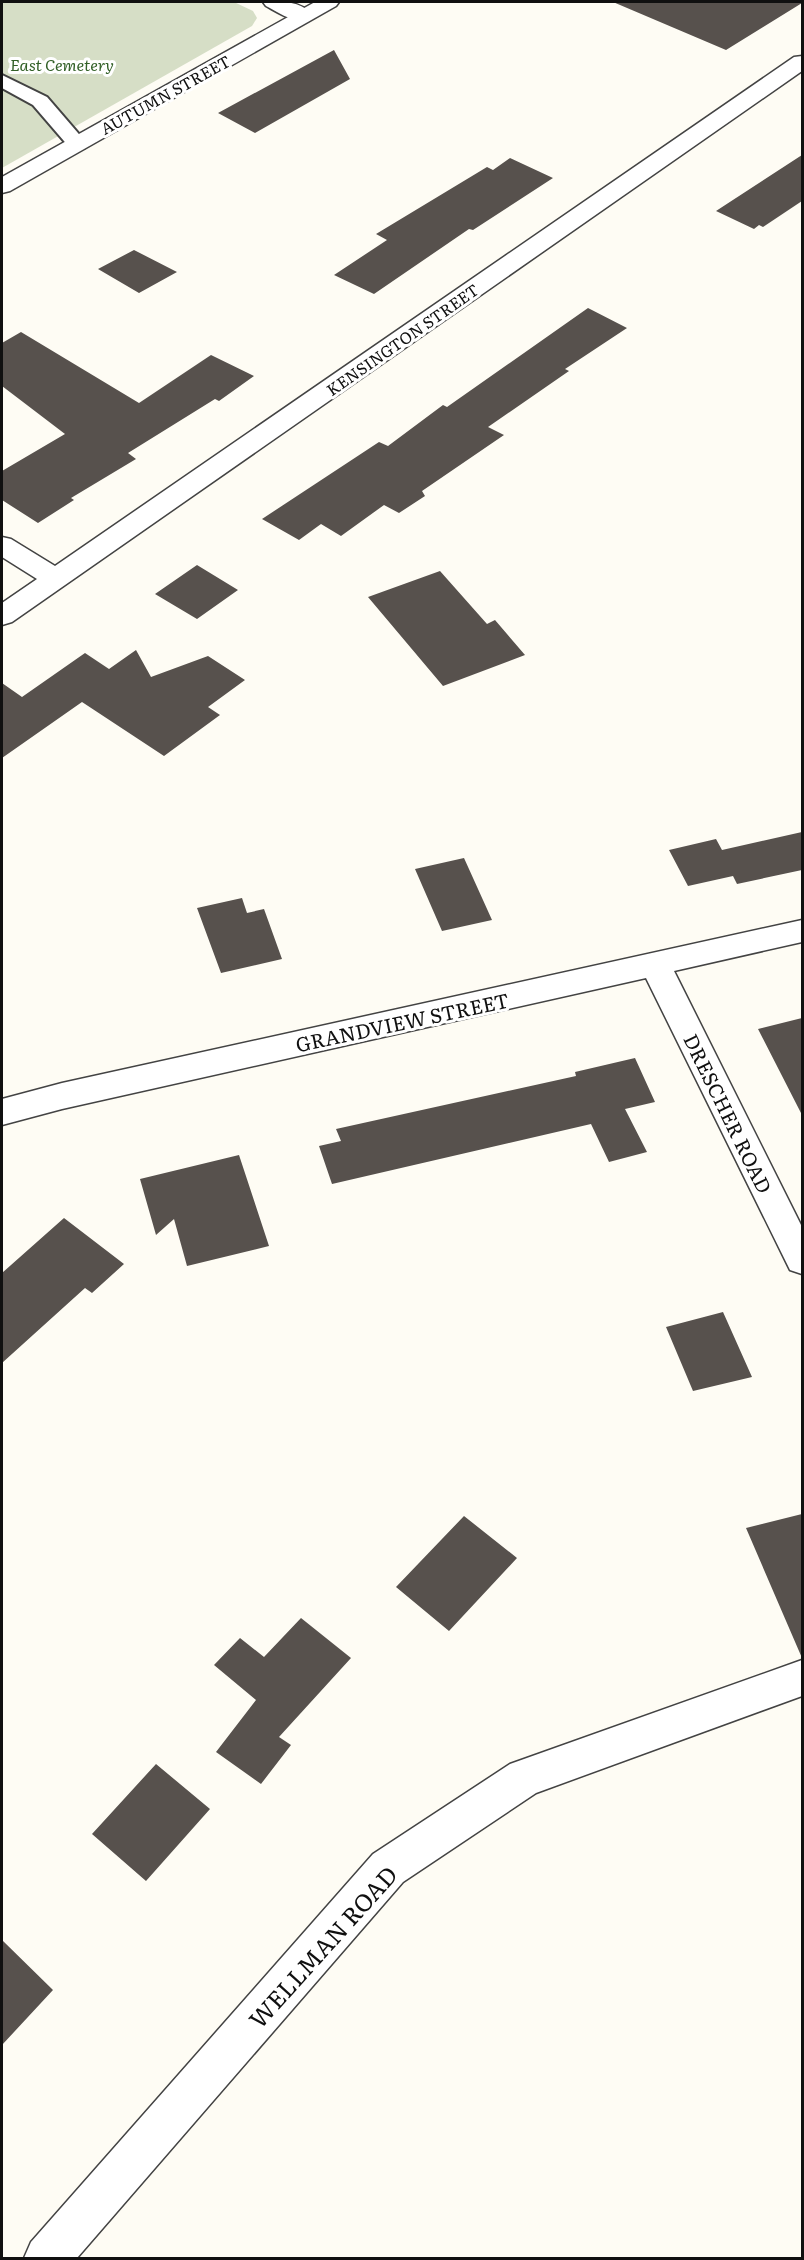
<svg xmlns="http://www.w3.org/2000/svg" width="804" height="2260" font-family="Literata,serif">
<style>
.cemetery{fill:#d6dec6}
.building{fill:#57514d}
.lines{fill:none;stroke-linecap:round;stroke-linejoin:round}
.service-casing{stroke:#434343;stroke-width:4}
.minor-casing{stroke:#434343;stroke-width:3}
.tertiary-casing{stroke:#434343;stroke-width:3}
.service{fill:#fff;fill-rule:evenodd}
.minor{fill:#fff;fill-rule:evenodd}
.tertiary{fill:#fff;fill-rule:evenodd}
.labels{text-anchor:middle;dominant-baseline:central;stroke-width:6;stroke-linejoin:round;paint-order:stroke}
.far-park-label{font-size:16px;font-style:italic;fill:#326027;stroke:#fff}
.far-street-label{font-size:16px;fill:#101010;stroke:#fff}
.street-label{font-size:20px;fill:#101010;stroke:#fff}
.near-street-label{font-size:24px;fill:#101010;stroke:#fff}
</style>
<rect width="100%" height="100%" fill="#fefcf4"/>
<path class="cemetery" d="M 2,2 L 234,2 L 253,11 L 257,18 L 252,26 L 2,168 Z"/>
<path class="building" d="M 613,2 L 802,2 L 802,3 L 726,50 Z
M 334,50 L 350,79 L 255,133 L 218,113 Z
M 802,155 L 802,201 L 763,227 L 759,225 L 754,229 L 716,211 Z
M 510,158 L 553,178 L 473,230 L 469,229 L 374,294 L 334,275 L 387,240 L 376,234 L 487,167 L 493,170 Z
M 134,250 L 177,272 L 139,293 L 98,269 Z
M 588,308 L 627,328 L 565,369 L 569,371 L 488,427 L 504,435 L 422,491 L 425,496 L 399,513 L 384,505 L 341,536 L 321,524 L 299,540 L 262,519 L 379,442 L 388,446 L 443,405 L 447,407 Z
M 21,332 L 139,403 L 211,355 L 254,376 L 219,401 L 215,399 L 128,453 L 136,459 L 71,498 L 74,500 L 38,523 L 2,500 L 2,471 L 65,434 L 2,386 L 2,343 Z
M 197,565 L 238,590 L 197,619 L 155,594 Z
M 440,571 L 487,624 L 495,620 L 525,655 L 443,686 L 368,597 Z
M 136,650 L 151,677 L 208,656 L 245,680 L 208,707 L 220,715 L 164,756 L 82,702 L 2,758 L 2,683 L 22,697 L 85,653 L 109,669 Z
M 802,832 L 802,870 L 737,884 L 733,876 L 688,886 L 669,850 L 716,839 L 722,850 Z
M 464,858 L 492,920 L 442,931 L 415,869 Z
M 242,898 L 247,913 L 264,909 L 282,959 L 221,973 L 197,908 Z
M 802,1018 L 802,1115 L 758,1029 Z
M 635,1058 L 655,1102 L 625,1109 L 647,1152 L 609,1162 L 591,1124 L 332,1184 L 319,1146 L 341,1141 L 336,1129 L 576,1076 L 575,1072 Z
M 239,1155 L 269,1246 L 187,1266 L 174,1219 L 156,1235 L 140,1179 Z
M 64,1218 L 124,1264 L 92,1293 L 85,1288 L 2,1363 L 2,1273 Z
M 723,1312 L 752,1377 L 693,1391 L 666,1327 Z
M 802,1514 L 802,1658 L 746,1528 Z
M 464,1516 L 517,1558 L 449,1631 L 396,1587 Z
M 301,1618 L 351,1658 L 279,1737 L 291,1745 L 261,1784 L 216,1752 L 256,1700 L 214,1665 L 240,1638 L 264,1657 Z
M 156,1764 L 210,1809 L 146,1881 L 92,1834 Z
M 2,1940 L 53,1990 L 2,2045 Z"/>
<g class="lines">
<defs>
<path id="service" d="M 2,75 L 47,97 L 84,140 L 87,144 L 84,148 L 70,148 L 33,105 L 2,88 Z"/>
<path id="minor" d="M 263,2 C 279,0 303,1 313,16 L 310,20 C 295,24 279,13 266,6 Z
M 802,56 L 802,71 L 12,622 L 2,625 L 2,603 L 37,579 L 2,557 L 2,537 L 11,539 L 55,566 L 794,57 Z
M 802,920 L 802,942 L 674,971 L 802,1227 L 802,1274 L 790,1270 L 646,978 L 62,1109 L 2,1125 L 2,1099 L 62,1083 Z
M 802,1660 L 802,1696 L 536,1793 L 403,1882 L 77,2258 L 24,2258 L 31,2242 L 373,1854 L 510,1764 Z"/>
<path id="tertiary" d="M 315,2 L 339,2 L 336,6 L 10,191 L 2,193 L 2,177 Z"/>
</defs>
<use href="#service" class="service-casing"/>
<use href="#minor" class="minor-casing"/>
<use href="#tertiary" class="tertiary-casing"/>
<use href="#service" class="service"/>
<use href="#minor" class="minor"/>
<use href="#tertiary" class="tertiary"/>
</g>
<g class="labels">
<g class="far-park-label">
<text x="62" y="64">East Cemetery</text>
</g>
<g class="far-street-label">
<text transform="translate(165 94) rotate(-29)">AUTUMN STREET</text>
<text transform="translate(402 339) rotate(-35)">KENSINGTON STREET</text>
</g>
<g class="street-label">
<text transform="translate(402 1021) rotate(-12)">GRANDVIEW STREET</text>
<text transform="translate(729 1113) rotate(64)">DRESCHER ROAD</text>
</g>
<g class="near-street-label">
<text transform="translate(322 1946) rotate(-48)">WELLMAN ROAD</text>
</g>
</g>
<rect width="804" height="2260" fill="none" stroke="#101010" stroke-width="6"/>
</svg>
